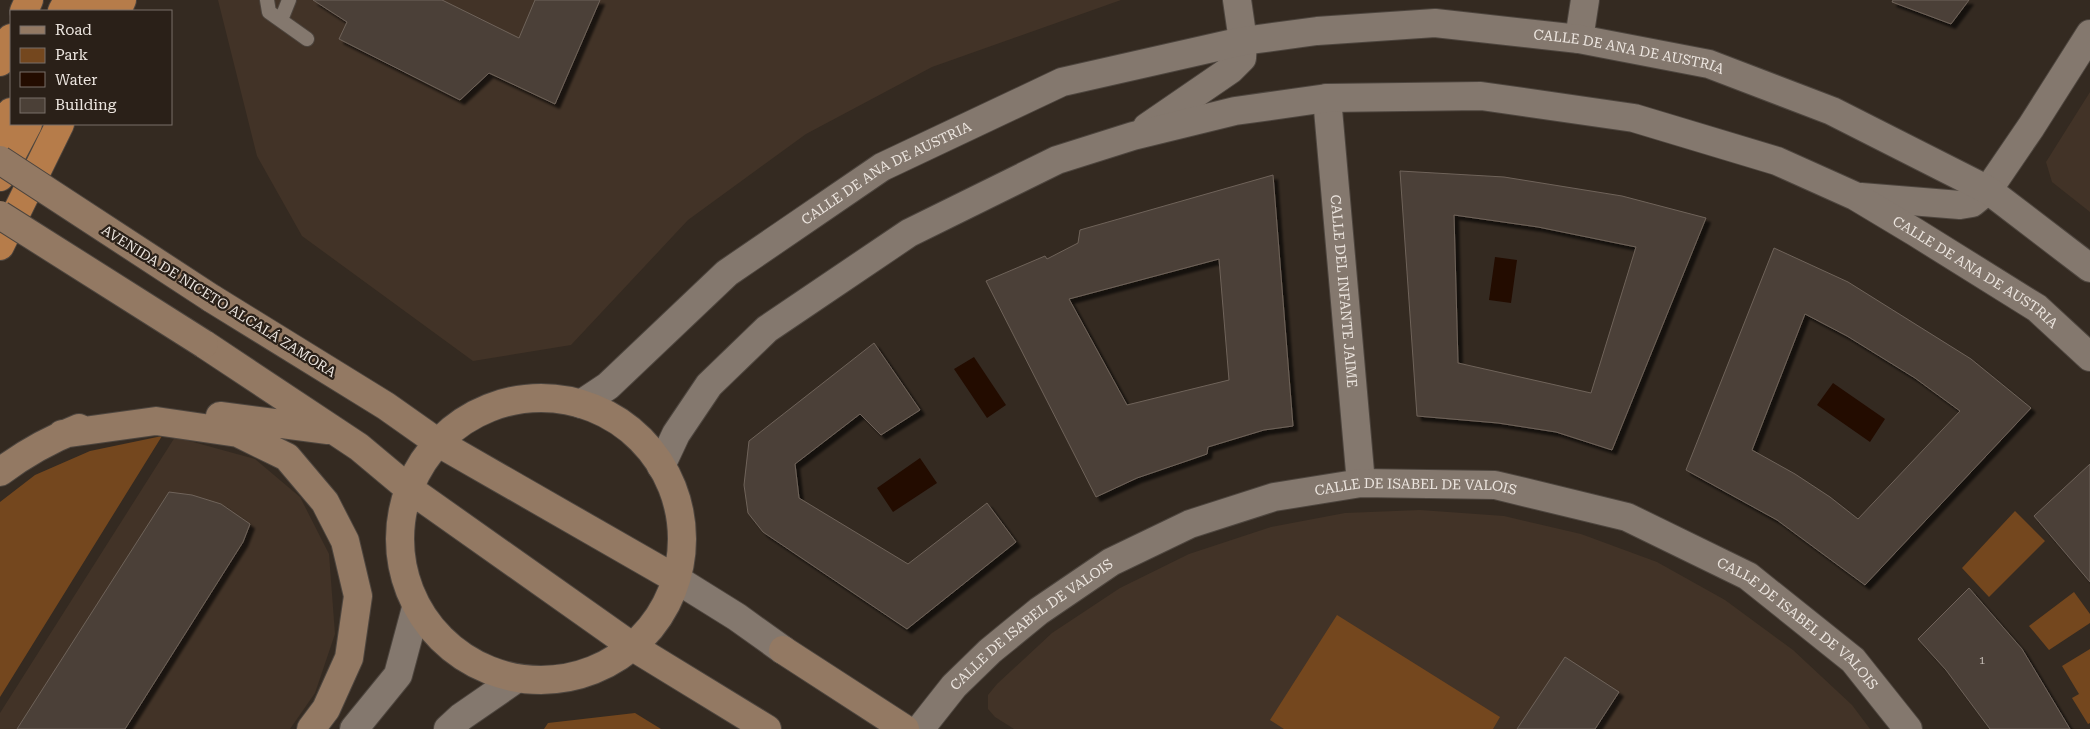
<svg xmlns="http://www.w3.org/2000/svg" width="2090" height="729" font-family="'Roboto Serif',serif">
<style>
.built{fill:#423327}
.green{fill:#74471e}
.water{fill:#230c00}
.building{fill:#4b4037;stroke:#6f635a;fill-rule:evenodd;filter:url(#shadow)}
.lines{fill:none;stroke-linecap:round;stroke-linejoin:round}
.lane-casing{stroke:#4d453e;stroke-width:16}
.street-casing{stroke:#4d453e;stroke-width:30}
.secondary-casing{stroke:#4d453e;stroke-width:30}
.highway-casing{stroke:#4d453e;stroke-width:30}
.lane{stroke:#84786e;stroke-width:14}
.street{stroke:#84786e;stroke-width:28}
.secondary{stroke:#937963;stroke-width:28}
.highway{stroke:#b67c4a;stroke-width:28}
.secondary-bridge-casing{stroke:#4d453e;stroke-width:30;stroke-linecap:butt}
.secondary-bridge{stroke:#937963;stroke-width:28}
.labels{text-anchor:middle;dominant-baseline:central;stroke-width:4.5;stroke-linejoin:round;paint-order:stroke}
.number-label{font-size:11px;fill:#c4bcb5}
.street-label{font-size:14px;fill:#ece5df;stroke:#2a2018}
</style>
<defs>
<filter id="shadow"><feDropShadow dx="4.5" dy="4.5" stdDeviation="1" flood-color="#0009"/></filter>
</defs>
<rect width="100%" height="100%" fill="#342a21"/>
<path class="built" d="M 218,0 L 1121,0 L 932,67 L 806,134 L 688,220 L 571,345 L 473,361 L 302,236 L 257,156 Z
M 2090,92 L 2090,212 L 2052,182 L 2046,162 Z
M 175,437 L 255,459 L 300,497 L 329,554 L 335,634 L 315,693 L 290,729 L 0,729 L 0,713 Z
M 1420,510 L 1504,516 L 1581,534 L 1657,562 L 1725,600 L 1793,650 L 1852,705 L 1870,729 L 1014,729 L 995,717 L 988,709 L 988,695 L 997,684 L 1052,633 L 1120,588 L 1189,554 L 1271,527 L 1345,513 Z"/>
<path class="green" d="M 162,436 L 0,697 L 0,502 L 35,475 L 90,451 Z
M 2015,511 L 2045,541 L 1989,597 L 1962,568 Z
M 2074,592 L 2090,614 L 2090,623 L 2049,650 L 2029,626 Z
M 1337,615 L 1500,717 L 1493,729 L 1284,729 L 1270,720 Z
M 2090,649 L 2090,723 L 2088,724 L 2072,698 L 2079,694 L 2062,666 Z
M 635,713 L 661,729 L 544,729 L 548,723 Z"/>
<path class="water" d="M 1495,257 L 1517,260 L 1511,303 L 1489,300 Z
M 974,357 L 1006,405 L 987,418 L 954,369 Z
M 1833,383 L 1885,419 L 1870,442 L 1817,405 Z
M 920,458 L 937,483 L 893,512 L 877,488 Z"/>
<path class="building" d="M 313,0 L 442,0 L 519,38 L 535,0 L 600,0 L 555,104 L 489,73 L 460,100 L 339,39 L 347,22 Z
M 1893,0 L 1969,0 L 1951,24 L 1892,2 Z
M 1400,171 L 1504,177 L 1622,196 L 1706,218 L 1612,450 L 1556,432 L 1498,423 L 1417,416 ZM 1454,215 L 1538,227 L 1636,247 L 1591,393 L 1458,363 Z
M 1273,175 L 1293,426 L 1264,430 L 1208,447 L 1207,454 L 1137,478 L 1096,497 L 986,281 L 1045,256 L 1047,259 L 1078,243 L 1080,230 ZM 1219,259 L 1229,380 L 1127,405 L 1069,299 Z
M 1774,248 L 1848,282 L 1971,359 L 2031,408 L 1865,585 L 1777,520 L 1686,470 ZM 1805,314 L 1847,336 L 1915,378 L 1960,411 L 1858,519 L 1830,497 L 1795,474 L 1752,450 Z
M 874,343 L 920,410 L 881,435 L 860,414 L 795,464 L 799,498 L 908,564 L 987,503 L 1016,542 L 907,629 L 763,532 L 748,513 L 744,485 L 749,441 Z
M 2090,464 L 2090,582 L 2034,516 Z
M 169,492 L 192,495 L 221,504 L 250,524 L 243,542 L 125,729 L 17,729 Z
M 1969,588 L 2022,649 L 2070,729 L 1990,729 L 1946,670 L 1918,639 Z
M 1565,657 L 1619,692 L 1595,729 L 1517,729 Z"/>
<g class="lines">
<defs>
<path id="lane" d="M 267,0 L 269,12 L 307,39
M 281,20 L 289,0"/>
<g id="street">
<path d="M 1579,39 L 1585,0"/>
<path id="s1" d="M 1327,98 L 1361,483"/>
<path d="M 1147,127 L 1230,70 L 1242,58 L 1243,41 L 1237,0"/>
<path d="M 1861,197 L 1960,205 L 1972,203 L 1988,190 L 2031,127 L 2090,34"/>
<path id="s2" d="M 581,404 L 608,386 L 727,273 L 882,167 L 1062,82 L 1243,41 L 1317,31 L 1435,23 L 1579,39 L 1709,64 L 1832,111 L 1988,190 L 2090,268"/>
<path id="s3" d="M 661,466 L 676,434 L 709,385 L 767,329 L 909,233 L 1057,160 L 1133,136 L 1235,111 L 1327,98 L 1481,96 L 1634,118 L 1777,161 L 1855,196 L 1915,232 L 2037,308 L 2090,357"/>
<path d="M 676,579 L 737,617 L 783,650"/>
<path d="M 354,729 L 398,675 L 416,608"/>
<path d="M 448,729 L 461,717 L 516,679"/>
<path id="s4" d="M 920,729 L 954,686 L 990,651 L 1039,611 L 1111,562 L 1190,524 L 1274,497 L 1361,483 L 1495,485 L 1627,517 L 1748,576 L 1853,660 L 1908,729"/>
</g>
<path id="secondary" d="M 211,298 L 386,406 L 437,442 L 676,579
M 204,344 L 359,447 L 408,488 L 633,647 L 767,729
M400 539a141 141 0 1 1 282 0a141 141 0 1 1-282 0Z
M 220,416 L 328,430
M 62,434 L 156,421 L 238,433 L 287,457 L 325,502 L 345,541 L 358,596 L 349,658 L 326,709 L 311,729
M 0,472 C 24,454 51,439 79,428
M 783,650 L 905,729"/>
<path id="highway" d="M 24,11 L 29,0
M 62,11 L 68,0
M 87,11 L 93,0
M 117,11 L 122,0
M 0,62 L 11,38
M 0,135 L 11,112
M 0,177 L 28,124
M 0,246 L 60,124"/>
</defs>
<use href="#lane" class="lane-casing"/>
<use href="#street" class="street-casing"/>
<use href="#secondary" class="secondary-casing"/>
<use href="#highway" class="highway-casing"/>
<use href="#lane" class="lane"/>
<use href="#street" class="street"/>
<use href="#secondary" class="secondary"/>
<use href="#highway" class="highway"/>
<defs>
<path id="secondary-bridge" d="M 0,160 L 211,298
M 0,215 L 204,344"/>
</defs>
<use href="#secondary-bridge" class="secondary-bridge-casing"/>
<use href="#secondary-bridge" class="secondary-bridge"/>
</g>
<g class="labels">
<g class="number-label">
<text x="1982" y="660">1</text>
</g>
<g class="street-label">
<text stroke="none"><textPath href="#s2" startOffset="1158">CALLE DE ANA DE AUSTRIA</textPath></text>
<text stroke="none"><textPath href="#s2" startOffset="385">CALLE DE ANA DE AUSTRIA</textPath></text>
<text stroke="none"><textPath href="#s3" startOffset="1475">CALLE DE ANA DE AUSTRIA</textPath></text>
<text stroke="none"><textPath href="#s1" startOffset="194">CALLE DEL INFANTE JAIME</textPath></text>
<text transform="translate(219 301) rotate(32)">AVENIDA DE NICETO ALCALÁ ZAMORA</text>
<text stroke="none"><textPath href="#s4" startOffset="574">CALLE DE ISABEL DE VALOIS</textPath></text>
<text stroke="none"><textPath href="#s4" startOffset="992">CALLE DE ISABEL DE VALOIS</textPath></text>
<text stroke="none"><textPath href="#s4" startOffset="154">CALLE DE ISABEL DE VALOIS</textPath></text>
</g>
</g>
<rect x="10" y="10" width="162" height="115" fill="#2a2018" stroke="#786f68"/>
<rect x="20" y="26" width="25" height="8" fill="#937963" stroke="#786f68"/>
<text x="55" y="35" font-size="15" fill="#ece5df">Road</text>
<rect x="20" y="48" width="25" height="15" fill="#74471e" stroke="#786f68"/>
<text x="55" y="60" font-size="15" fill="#ece5df">Park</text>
<rect x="20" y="72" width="25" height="15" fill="#230c00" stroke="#786f68"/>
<text x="55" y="85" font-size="15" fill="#ece5df">Water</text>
<rect x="20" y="98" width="25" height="15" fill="#4b4037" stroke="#786f68"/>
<text x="55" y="110" font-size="15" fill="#ece5df">Building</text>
</svg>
